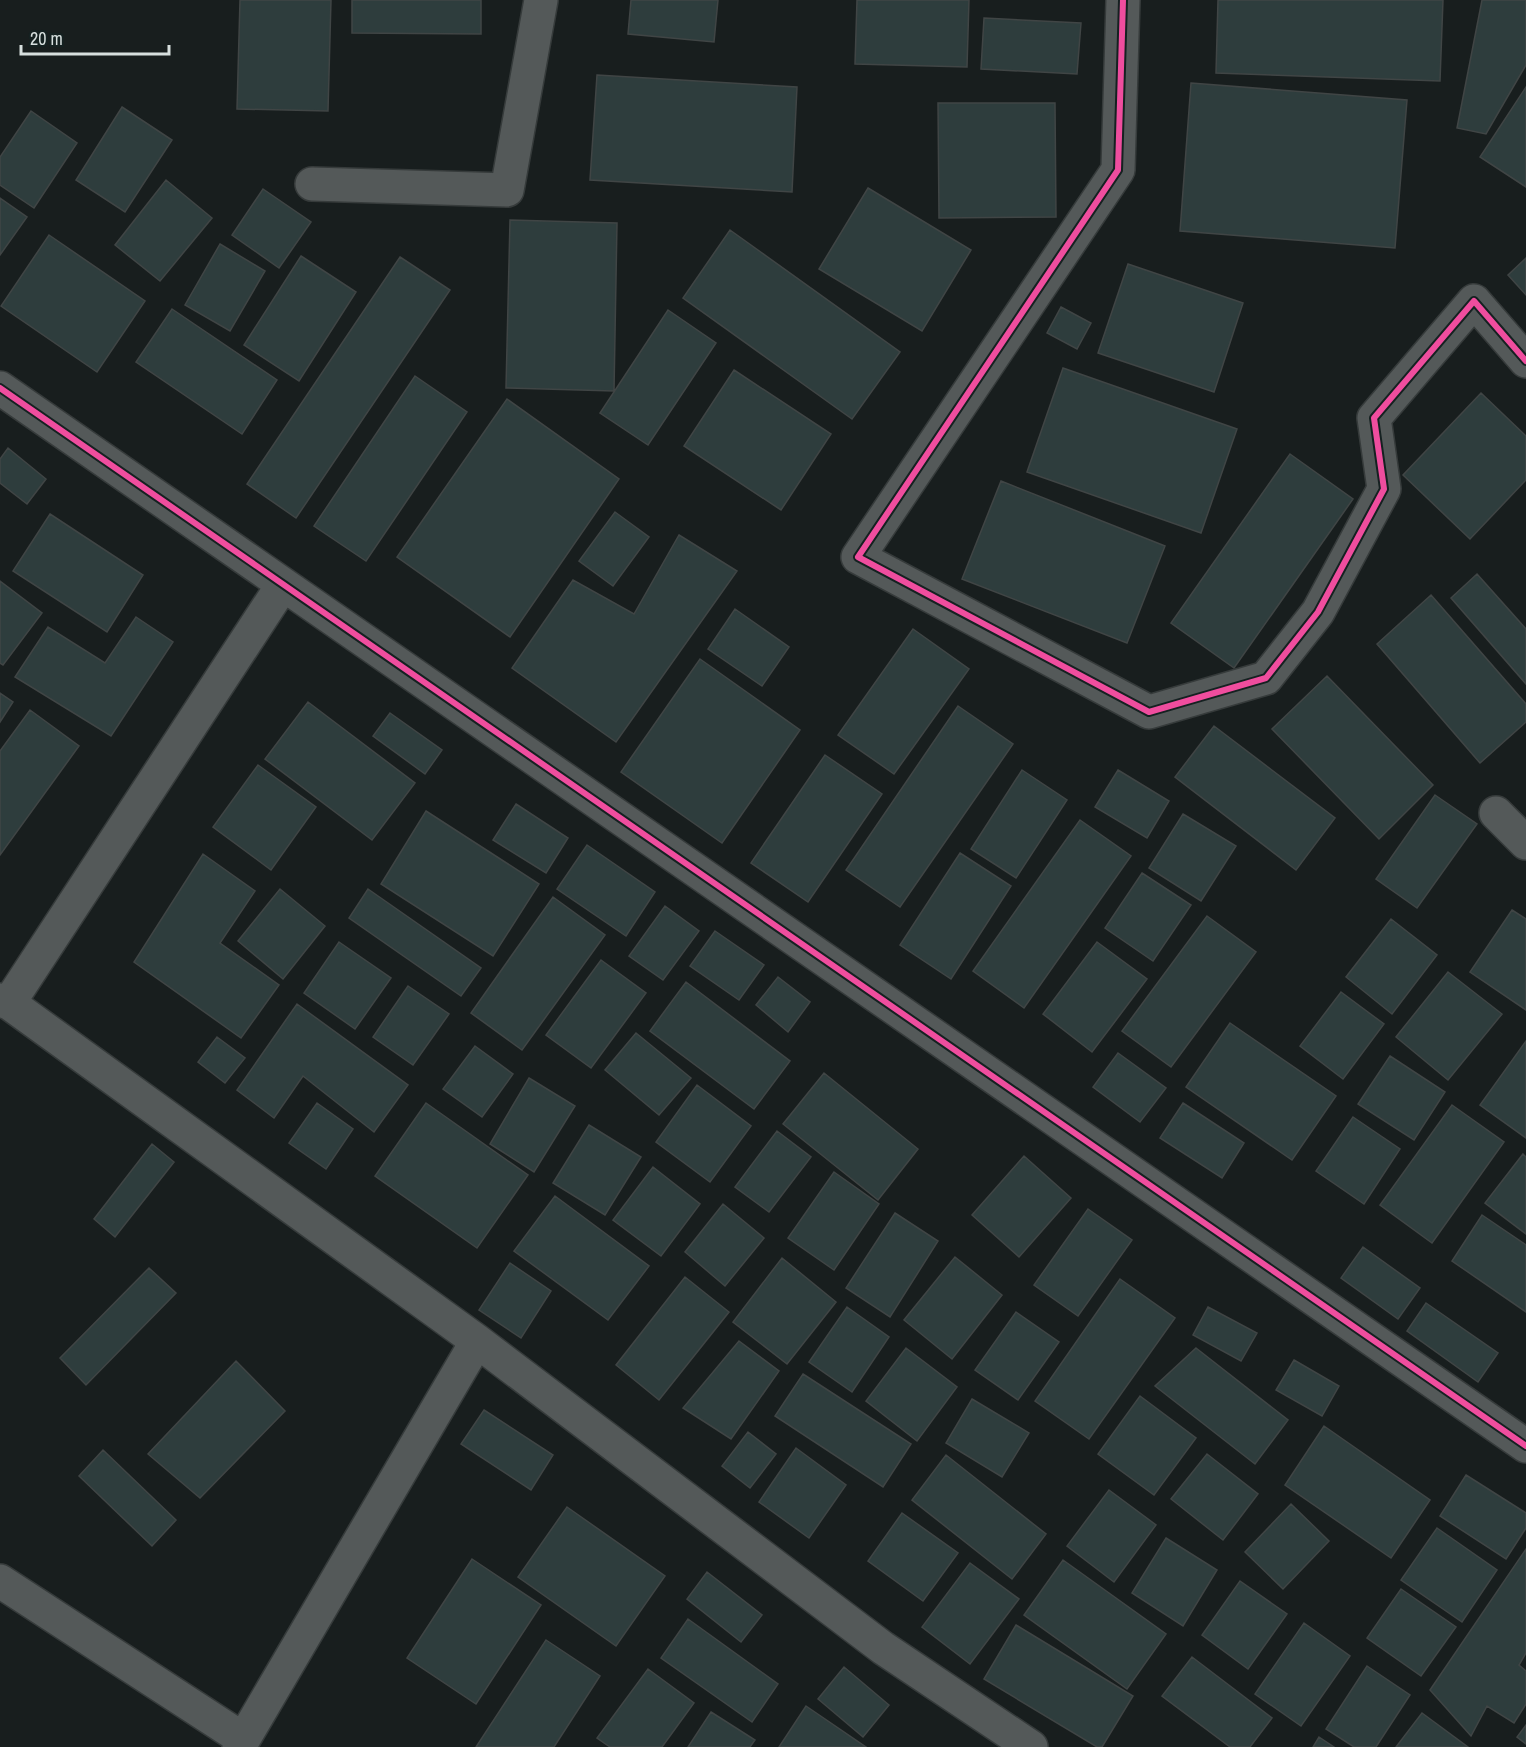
<svg xmlns="http://www.w3.org/2000/svg" width="1526" height="1747" font-family="'Archivo Narrow',sans-serif">
<style>
.building{fill:#2e3d3d;stroke:#404545;stroke-width:1.5}
.lines{fill:none;stroke-linecap:round;stroke-linejoin:round}
.street-casing{stroke:#363b3b;stroke-width:36}
.street{stroke:#545959;stroke-width:33}
.cycleway-casing{stroke:#152121;stroke-width:10}
.cycleway{stroke:#ef4d9e;stroke-width:6}
</style>
<rect width="100%" height="100%" fill="#181e1e"/>
<path class="building" d="M 240,0 L 331,0 L 328,111 L 237,109 Z
M 352,0 L 481,0 L 481,34 L 352,33 Z
M 631,0 L 718,0 L 714,42 L 628,34 Z
M 857,0 L 969,0 L 967,67 L 855,64 Z
M 1218,0 L 1443,0 L 1440,81 L 1216,73 Z
M 1482,0 L 1526,0 L 1526,65 L 1486,134 L 1457,128 Z
M 984,18 L 1081,23 L 1077,74 L 981,69 Z
M 597,75 L 797,87 L 792,192 L 590,180 Z
M 1191,83 L 1407,100 L 1395,248 L 1180,231 Z
M 1526,87 L 1526,187 L 1480,157 Z
M 938,103 L 1055,103 L 1056,217 L 939,218 Z
M 122,107 L 172,140 L 125,212 L 76,180 Z
M 31,111 L 77,143 L 34,208 L 0,185 L 0,157 Z
M 166,180 L 212,218 L 160,281 L 115,245 Z
M 868,188 L 971,250 L 922,331 L 819,269 Z
M 263,189 L 311,222 L 279,268 L 232,235 Z
M 0,198 L 27,217 L 0,255 Z
M 510,220 L 617,223 L 614,391 L 506,388 Z
M 730,230 L 900,352 L 852,419 L 683,298 Z
M 49,235 L 145,301 L 97,372 L 1,306 Z
M 220,244 L 265,271 L 230,331 L 185,305 Z
M 301,256 L 356,292 L 299,381 L 244,345 Z
M 400,257 L 450,290 L 296,518 L 247,484 Z
M 1526,258 L 1526,295 L 1508,275 Z
M 1128,264 L 1243,303 L 1214,392 L 1098,353 Z
M 1061,307 L 1091,323 L 1077,349 L 1047,333 Z
M 172,309 L 277,380 L 242,434 L 136,362 Z
M 668,310 L 716,343 L 648,445 L 600,413 Z
M 1063,368 L 1237,429 L 1201,533 L 1027,472 Z
M 734,370 L 831,434 L 781,510 L 684,446 Z
M 415,376 L 467,412 L 366,561 L 314,526 Z
M 1481,393 L 1526,436 L 1526,480 L 1470,539 L 1403,475 Z
M 507,399 L 619,479 L 510,637 L 397,557 Z
M 8,448 L 46,479 L 27,504 L 0,483 L 0,459 Z
M 1290,454 L 1353,499 L 1234,668 L 1171,623 Z
M 1001,481 L 1165,546 L 1127,643 L 962,579 Z
M 615,512 L 649,537 L 613,586 L 579,561 Z
M 50,514 L 143,575 L 107,632 L 13,571 Z
M 679,535 L 737,571 L 616,742 L 512,668 L 573,580 L 634,614 Z
M 1477,574 L 1526,629 L 1526,684 L 1451,598 Z
M 0,581 L 42,613 L 3,665 L 0,663 Z
M 1431,595 L 1526,704 L 1526,722 L 1480,763 L 1377,644 Z
M 735,609 L 789,647 L 762,686 L 708,649 Z
M 136,617 L 173,642 L 111,736 L 15,677 L 48,627 L 105,663 Z
M 913,629 L 969,669 L 894,774 L 838,735 Z
M 700,659 L 800,730 L 722,843 L 621,772 Z
M 1327,676 L 1433,785 L 1379,839 L 1272,729 Z
M 0,693 L 13,702 L 0,722 Z
M 308,702 L 415,783 L 372,840 L 265,759 Z
M 958,706 L 1013,744 L 900,907 L 846,870 Z
M 30,710 L 79,746 L 0,855 L 0,751 Z
M 390,713 L 442,750 L 425,774 L 373,736 Z
M 1214,726 L 1335,818 L 1296,870 L 1175,777 Z
M 825,755 L 882,794 L 808,902 L 751,863 Z
M 258,765 L 316,807 L 271,870 L 213,827 Z
M 1022,770 L 1067,800 L 1016,878 L 971,849 Z
M 1118,770 L 1169,801 L 1147,838 L 1095,807 Z
M 1435,795 L 1477,824 L 1417,908 L 1376,879 Z
M 516,804 L 568,838 L 546,873 L 493,840 Z
M 426,811 L 539,884 L 493,956 L 381,884 Z
M 1183,814 L 1236,846 L 1201,901 L 1149,868 Z
M 1080,820 L 1131,856 L 1024,1008 L 973,971 Z
M 587,845 L 655,892 L 626,936 L 557,889 Z
M 960,853 L 1011,886 L 951,979 L 900,945 Z
M 203,854 L 255,891 L 220,943 L 279,985 L 241,1038 L 134,962 Z
M 1142,873 L 1191,905 L 1153,961 L 1105,928 Z
M 280,889 L 325,926 L 283,979 L 238,941 Z
M 368,889 L 481,968 L 461,996 L 349,918 Z
M 553,897 L 605,935 L 522,1050 L 471,1013 Z
M 665,906 L 699,931 L 663,980 L 629,956 Z
M 1512,910 L 1526,919 L 1526,1010 L 1470,972 Z
M 1207,916 L 1256,952 L 1171,1067 L 1122,1031 Z
M 1391,919 L 1437,955 L 1392,1014 L 1346,977 Z
M 715,931 L 764,965 L 739,1000 L 690,966 Z
M 339,942 L 391,978 L 355,1029 L 304,993 Z
M 1097,942 L 1147,979 L 1092,1052 L 1043,1014 Z
M 601,960 L 646,993 L 591,1068 L 546,1035 Z
M 1448,972 L 1502,1014 L 1448,1080 L 1396,1037 Z
M 778,977 L 810,1002 L 788,1032 L 756,1005 Z
M 686,982 L 790,1061 L 754,1109 L 650,1031 Z
M 408,986 L 449,1014 L 413,1065 L 373,1037 Z
M 1341,992 L 1384,1024 L 1343,1079 L 1300,1046 Z
M 297,1004 L 408,1085 L 374,1132 L 303,1076 L 274,1118 L 237,1090 Z
M 1230,1023 L 1336,1096 L 1292,1160 L 1186,1087 Z
M 636,1033 L 691,1078 L 659,1115 L 605,1070 Z
M 217,1037 L 245,1058 L 225,1083 L 198,1062 Z
M 1526,1041 L 1526,1138 L 1480,1105 Z
M 475,1046 L 513,1074 L 482,1117 L 443,1089 Z
M 1118,1053 L 1166,1088 L 1140,1122 L 1093,1087 Z
M 1390,1056 L 1445,1092 L 1414,1140 L 1358,1104 Z
M 824,1073 L 918,1149 L 878,1200 L 783,1124 Z
M 529,1078 L 575,1106 L 534,1172 L 490,1144 Z
M 697,1085 L 751,1126 L 710,1182 L 656,1142 Z
M 317,1103 L 353,1129 L 326,1169 L 289,1143 Z
M 426,1103 L 528,1175 L 477,1248 L 375,1176 Z
M 1183,1103 L 1244,1143 L 1222,1178 L 1160,1138 Z
M 1452,1105 L 1504,1142 L 1432,1243 L 1380,1205 Z
M 1353,1117 L 1400,1149 L 1364,1204 L 1316,1171 Z
M 589,1125 L 641,1157 L 605,1215 L 553,1183 Z
M 777,1131 L 811,1157 L 769,1212 L 735,1187 Z
M 152,1144 L 174,1162 L 115,1237 L 94,1219 Z
M 1523,1154 L 1526,1157 L 1526,1234 L 1485,1203 Z
M 1024,1156 L 1071,1198 L 1019,1257 L 972,1215 Z
M 653,1167 L 700,1204 L 661,1256 L 613,1220 Z
M 834,1172 L 879,1204 L 834,1270 L 788,1238 Z
M 555,1196 L 649,1266 L 608,1320 L 514,1251 Z
M 723,1204 L 764,1238 L 725,1286 L 685,1252 Z
M 1088,1209 L 1132,1240 L 1078,1316 L 1034,1285 Z
M 895,1213 L 938,1241 L 890,1317 L 846,1288 Z
M 1482,1215 L 1526,1245 L 1526,1312 L 1452,1261 Z
M 1363,1247 L 1420,1288 L 1398,1319 L 1341,1278 Z
M 955,1257 L 1002,1295 L 952,1359 L 904,1320 Z
M 782,1258 L 836,1302 L 787,1364 L 733,1322 Z
M 510,1263 L 551,1291 L 521,1338 L 479,1310 Z
M 149,1268 L 176,1293 L 86,1385 L 60,1358 Z
M 685,1277 L 729,1312 L 659,1400 L 616,1365 Z
M 1120,1279 L 1175,1318 L 1089,1439 L 1035,1401 Z
M 1426,1303 L 1498,1353 L 1478,1382 L 1407,1331 Z
M 847,1307 L 889,1337 L 852,1392 L 809,1362 Z
M 1208,1307 L 1257,1333 L 1241,1361 L 1193,1335 Z
M 1016,1312 L 1059,1342 L 1018,1400 L 975,1370 Z
M 739,1341 L 779,1371 L 731,1439 L 683,1408 Z
M 906,1348 L 957,1387 L 917,1441 L 866,1401 Z
M 1196,1348 L 1288,1420 L 1255,1464 L 1155,1386 Z
M 1294,1360 L 1339,1386 L 1322,1416 L 1276,1390 Z
M 236,1361 L 285,1411 L 200,1498 L 148,1454 Z
M 803,1374 L 911,1444 L 883,1487 L 775,1416 Z
M 1140,1396 L 1196,1438 L 1154,1495 L 1098,1454 Z
M 972,1399 L 1029,1433 L 1002,1477 L 946,1443 Z
M 484,1410 L 553,1455 L 531,1490 L 461,1444 Z
M 1324,1426 L 1430,1500 L 1391,1558 L 1285,1485 Z
M 748,1432 L 776,1454 L 750,1488 L 722,1466 Z
M 796,1448 L 846,1485 L 809,1538 L 759,1502 Z
M 103,1450 L 176,1520 L 152,1546 L 79,1476 Z
M 1207,1454 L 1258,1494 L 1223,1540 L 1171,1499 Z
M 946,1455 L 1046,1534 L 1012,1579 L 912,1500 Z
M 1466,1475 L 1526,1513 L 1526,1528 L 1506,1559 L 1440,1516 Z
M 1109,1490 L 1156,1525 L 1114,1582 L 1067,1546 Z
M 1291,1504 L 1329,1541 L 1283,1589 L 1245,1552 Z
M 567,1507 L 665,1576 L 616,1646 L 518,1577 Z
M 902,1513 L 958,1553 L 923,1601 L 868,1561 Z
M 1437,1528 L 1497,1570 L 1462,1622 L 1401,1580 Z
M 1166,1538 L 1217,1570 L 1183,1626 L 1132,1593 Z
M 1526,1549 L 1526,1653 L 1519,1665 L 1526,1671 L 1526,1704 L 1514,1723 L 1487,1706 L 1471,1736 L 1430,1690 Z
M 472,1559 L 541,1605 L 476,1704 L 407,1658 Z
M 1063,1560 L 1166,1634 L 1127,1689 L 1024,1615 Z
M 970,1563 L 1019,1599 L 970,1664 L 922,1627 Z
M 707,1572 L 762,1615 L 741,1642 L 687,1599 Z
M 1240,1581 L 1287,1614 L 1248,1669 L 1202,1635 Z
M 1401,1589 L 1456,1627 L 1421,1676 L 1367,1638 Z
M 688,1619 L 778,1684 L 752,1722 L 661,1658 Z
M 1304,1623 L 1350,1656 L 1301,1726 L 1255,1694 Z
M 1016,1625 L 1133,1696 L 1102,1747 L 1097,1747 L 984,1679 Z
M 546,1640 L 600,1676 L 554,1747 L 476,1747 Z
M 1192,1657 L 1272,1718 L 1250,1747 L 1230,1747 L 1162,1696 Z
M 1367,1666 L 1410,1695 L 1376,1747 L 1354,1747 L 1326,1729 Z
M 844,1667 L 889,1705 L 863,1737 L 818,1699 Z
M 648,1669 L 694,1703 L 662,1747 L 610,1747 L 597,1738 Z
M 806,1706 L 866,1747 L 779,1747 Z
M 711,1712 L 755,1740 L 750,1747 L 688,1747 Z
M 1422,1713 L 1468,1747 L 1396,1747 Z
M 1526,1725 L 1526,1744 L 1517,1737 Z
M 1319,1737 L 1334,1747 L 1313,1747 Z"/>
<g class="lines">
<defs>
<path id="street" d="M 1123,0 L 1118,170 L 858,557 L 1149,712 L 1266,678 L 1318,612 L 1384,489 L 1374,418 L 1474,301 L 1526,361
M 312,184 L 507,190 L 541,0
M 0,388 L 1526,1446
M 1496,813 L 1526,843
M 0,1000 L 9,1003 L 477,1341 L 883,1648 L 1031,1747
M 9,1003 L 282,586
M 0,1581 L 243,1739
M 239,1747 L 477,1341"/>
</defs>
<use href="#street" class="street-casing"/>
<use href="#street" class="street"/>
<defs>
<path id="cycleway" d="M 1123,0 L 1118,170 L 858,557 L 1149,712 L 1266,678 L 1318,612 L 1384,489 L 1374,418 L 1474,301 L 1526,361
M 0,388 L 1526,1446"/>
</defs>
<use href="#cycleway" class="cycleway-casing"/>
<use href="#cycleway" class="cycleway"/>
</g>
<path d="M21 45v9h148v-9" fill="none" stroke="#d7dfde" stroke-width="3"/>
<text x="30" y="45" font-size="18" fill="#d7dfde" stroke="#152121" stroke-width="4.5" paint-order="stroke">20 m</text>
</svg>
